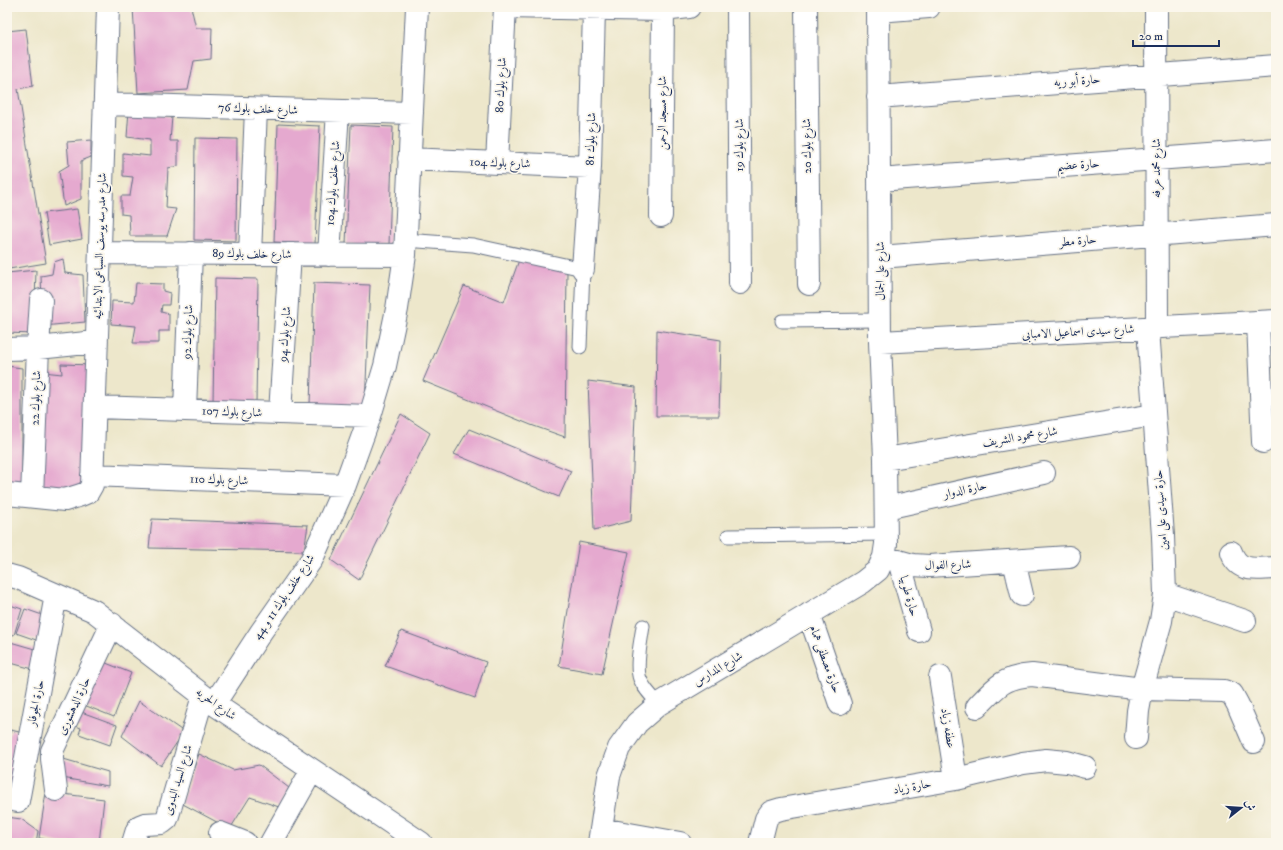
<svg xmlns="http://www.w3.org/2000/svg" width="1283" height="850" font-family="'IM FELL DW Pica',Amiri,serif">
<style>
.building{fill:#e5a9cf}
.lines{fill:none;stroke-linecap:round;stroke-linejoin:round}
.service-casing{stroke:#646f84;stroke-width:15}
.minor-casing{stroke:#646f84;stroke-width:24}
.service{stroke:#fff;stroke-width:13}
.minor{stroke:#fff;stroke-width:22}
.labels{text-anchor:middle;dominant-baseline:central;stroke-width:3.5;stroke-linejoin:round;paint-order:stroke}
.street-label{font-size:12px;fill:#1b2f5e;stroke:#fbf7ec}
</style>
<rect width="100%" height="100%" fill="#fbf7ec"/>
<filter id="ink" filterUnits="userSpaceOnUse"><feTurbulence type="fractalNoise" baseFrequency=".025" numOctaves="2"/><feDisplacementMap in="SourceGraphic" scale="8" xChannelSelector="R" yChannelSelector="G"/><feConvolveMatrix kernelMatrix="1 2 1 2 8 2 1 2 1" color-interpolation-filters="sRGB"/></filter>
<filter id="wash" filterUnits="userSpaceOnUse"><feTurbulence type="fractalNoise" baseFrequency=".012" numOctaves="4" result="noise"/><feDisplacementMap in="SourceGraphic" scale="16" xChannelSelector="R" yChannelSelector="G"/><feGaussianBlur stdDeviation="0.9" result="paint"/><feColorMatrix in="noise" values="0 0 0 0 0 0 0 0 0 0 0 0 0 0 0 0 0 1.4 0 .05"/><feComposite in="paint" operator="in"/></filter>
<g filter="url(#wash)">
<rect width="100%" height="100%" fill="#ede7cb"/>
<g id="blocks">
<path class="building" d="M 133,7 L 191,7 L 196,28 L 212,28 L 211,59 L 194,61 L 188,90 L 138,93 Z
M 26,29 L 33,86 L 18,89 L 46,263 L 9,269 L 7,256 L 7,31 Z
M 129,110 L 172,117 L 170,141 L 178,141 L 178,166 L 168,168 L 166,208 L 176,209 L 167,236 L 130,236 L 129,215 L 121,214 L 121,196 L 130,196 L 133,177 L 123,176 L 123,153 L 150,156 L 150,140 L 127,137 Z
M 278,124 L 320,126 L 315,244 L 274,242 Z
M 351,125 L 393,127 L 389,245 L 346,244 Z
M 195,138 L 237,139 L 236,241 L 194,240 Z
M 91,140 L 91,157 L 81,161 L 81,199 L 64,206 L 59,171 L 69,165 L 67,142 Z
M 77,209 L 82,239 L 49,245 L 44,213 Z
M 63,259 L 65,273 L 83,275 L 85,322 L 43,326 L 41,276 L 52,274 L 54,262 Z
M 519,260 L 567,271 L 565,437 L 531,425 L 423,381 L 464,286 L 504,302 Z
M 36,270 L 34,334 L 7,333 L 7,273 Z
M 215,278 L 258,279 L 256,403 L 213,403 Z
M 136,283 L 163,284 L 163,291 L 170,293 L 169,305 L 162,305 L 161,312 L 169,314 L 169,331 L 159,331 L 159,343 L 133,343 L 136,326 L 111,324 L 112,301 L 134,302 Z
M 314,283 L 370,285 L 365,407 L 310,405 Z
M 657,330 L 721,340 L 719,416 L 656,416 Z
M 61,364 L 93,365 L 85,487 L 36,491 L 43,372 L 62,374 Z
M 7,366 L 22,368 L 22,491 L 7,489 Z
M 588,381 L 636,387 L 631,521 L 594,530 Z
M 401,414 L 430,433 L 359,580 L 331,560 Z
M 469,429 L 571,471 L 559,497 L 454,454 Z
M 152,519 L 308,525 L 304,551 L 149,548 Z
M 579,542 L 629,552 L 602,674 L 559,666 Z
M 7,604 L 22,609 L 14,635 L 7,633 Z
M 25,609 L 48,617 L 39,641 L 16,633 Z
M 401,631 L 486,662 L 475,698 L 385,666 Z
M 7,641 L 38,650 L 33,669 L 7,662 Z
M 101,661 L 131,673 L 114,717 L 84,705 Z
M 139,701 L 184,732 L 161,766 L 122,736 Z
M 76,710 L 117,725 L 110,745 L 79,734 L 81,728 L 71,724 Z
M 11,730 L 27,734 L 15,787 L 7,786 L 7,739 L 9,739 Z
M 199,754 L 233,770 L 259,765 L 289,788 L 279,807 L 250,797 L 230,829 L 181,803 Z
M 60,758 L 108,772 L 108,786 L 62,778 Z
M 46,792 L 104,799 L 99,843 L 61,843 L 39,838 Z
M 7,817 L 21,819 L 38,831 L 36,843 L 7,842 Z"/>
</g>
</g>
<g filter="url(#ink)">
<use href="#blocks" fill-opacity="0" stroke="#646f84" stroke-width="1"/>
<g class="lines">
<defs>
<path id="service" d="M 405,240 L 473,245 L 583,269 L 580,347
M 782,321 L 880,320
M 728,536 L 886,534
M 643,626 C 641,641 635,666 640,679 C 644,689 652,697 659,704"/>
<path id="minor" d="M 506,7 L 663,10 L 689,7
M 738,7 L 740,283
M 806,7 L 809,284
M 1156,7 L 1157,328
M 878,11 L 929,7
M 878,97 L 1276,66
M 105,104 L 412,113
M 409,159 L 590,167
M 497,163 L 505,7
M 879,180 L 1276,150
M 661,216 L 663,10
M 100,253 L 405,255
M 250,254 L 256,109
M 329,255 L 338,111
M 880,257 L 1276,225
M 583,269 L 590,167 L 594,9
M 1258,322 L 1263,442
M 880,342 L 1276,321
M 7,349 L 38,348 L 96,342
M 95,407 L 370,416
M 185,410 L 191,253
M 280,413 L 290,254
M 885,459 L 1154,415
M 92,475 L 345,485
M 7,494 L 65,500 L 81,495 L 88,492 L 92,485 L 108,7
M 32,496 L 38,348 L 41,300
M 886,508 L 1044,473
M 1231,552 C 1239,574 1256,568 1276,568
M 884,557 L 913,565 L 929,566 L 1069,557
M 899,561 L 919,631
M 1014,561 L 1022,595
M 7,575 L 18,578 L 94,611 L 214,704 L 421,843
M 1165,594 L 1245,621
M 809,614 L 840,704
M 940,677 L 956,779
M 214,704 L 261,632 L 312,559 L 345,485 L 370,416 L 385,366 L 397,309 L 405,255 L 417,7
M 977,707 C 996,687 1003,677 1032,675 L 1142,689 L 1224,691 L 1232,694 L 1238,705 L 1254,742
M 1136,738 L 1138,711 L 1142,689 L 1161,621 L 1165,594 L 1163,536 L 1148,329
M 56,790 L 52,759 L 52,751 L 112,624
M 7,799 L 18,801 L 56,595
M 601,829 L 680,843
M 220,833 L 245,843
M 133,843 L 137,830 L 140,826 L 145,824 L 162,823 L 167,819 L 203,696
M 271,843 L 312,770
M 599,843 L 609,776 L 619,748 L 637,723 L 659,704 L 863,582 L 878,570 L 884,557 L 886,544 L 885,459 L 880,342 L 878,7
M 760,843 L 766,819 L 771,812 L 781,809 L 956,779 L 1023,763 L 1046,760 L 1067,762 L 1085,767"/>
</defs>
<use href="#service" class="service-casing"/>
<use href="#minor" class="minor-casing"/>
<use href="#service" class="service"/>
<use href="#minor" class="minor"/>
</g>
</g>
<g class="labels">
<g class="street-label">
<text transform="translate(1077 81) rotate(-4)">حارة أبو ريه</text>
<text transform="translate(501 85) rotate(-87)">شارع بلوك 80</text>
<text transform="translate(258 109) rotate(2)">شارع خلف بلوك 76</text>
<text transform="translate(662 113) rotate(-90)">شارع مسجد الرحمن</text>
<text transform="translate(591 139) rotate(-88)">شارع بلوك 81</text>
<text transform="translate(739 145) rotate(-90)">شارع بلوك 19</text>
<text transform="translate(807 146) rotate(-91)">شارع بلوك 20</text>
<text transform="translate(500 163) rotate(2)">شارع بلوك 104</text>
<text transform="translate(1078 165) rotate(-4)">حارة عضيم</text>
<text transform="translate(1156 168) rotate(-90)">شارع محمد عرفه</text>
<text transform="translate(333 183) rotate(-86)">شارع خلف بلوك 104</text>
<text transform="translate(1078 241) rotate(-5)">حارة مطر</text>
<text transform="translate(100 246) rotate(-88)">شارع مدرسه يوسف السباعى الابتدائيه</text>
<text transform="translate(252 254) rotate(1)">شارع خلف بلوك 89</text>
<text transform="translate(880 271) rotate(-90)">شارع على الجمال</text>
<text transform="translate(188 332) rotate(-88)">شارع بلوك 92</text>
<text transform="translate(1078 332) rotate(-3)">شارع سيدى اسماعيل الامبابى</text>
<text transform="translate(285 334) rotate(-86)">شارع بلوك 94</text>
<text transform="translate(36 398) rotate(-88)">شارع بلوك 22</text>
<text transform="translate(232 412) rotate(2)">شارع بلوك 107</text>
<text transform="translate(1020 437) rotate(-9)">شارع محمود الشريف</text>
<text transform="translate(219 480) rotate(2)">شارع بلوك 110</text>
<text transform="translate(965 490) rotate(-12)">حارة الدوار</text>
<text transform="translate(1161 510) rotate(-94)">حارة سيدى على امين</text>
<text transform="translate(948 565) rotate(-2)">شارع الفوال</text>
<text transform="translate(909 596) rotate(74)">حارة طوبيا</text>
<text transform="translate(284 597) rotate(-56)">شارع خلف بلوك 11 و 44</text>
<text transform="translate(825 659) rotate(70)">حارة مصطفى همام</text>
<text transform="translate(718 669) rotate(-31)">شارع المدارس</text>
<text transform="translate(36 703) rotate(-79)">حارة الجوفار</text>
<text transform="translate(216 704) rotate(36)">شارع الحريه</text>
<text transform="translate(74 706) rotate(-65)">حارة الدهشورى</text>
<text transform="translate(948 728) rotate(81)">عطفه زياد</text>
<text transform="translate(178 780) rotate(-73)">شارع السيد البدوى</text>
<text transform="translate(912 787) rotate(-10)">حارة زياد</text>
</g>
</g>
<rect width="1283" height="850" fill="none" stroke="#fbf7ec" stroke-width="24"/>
<g transform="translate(1241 808) rotate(73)" stroke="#fbf7ec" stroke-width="3" paint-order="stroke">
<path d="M0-3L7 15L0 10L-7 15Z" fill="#1b2f5e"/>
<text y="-6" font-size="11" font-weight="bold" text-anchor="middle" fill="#1b2f5e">ش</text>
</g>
<path d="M1133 40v6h86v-6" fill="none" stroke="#1b2f5e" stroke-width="2"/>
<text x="1139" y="40" font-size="12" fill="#1b2f5e" stroke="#fbf7ec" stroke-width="3" paint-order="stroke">20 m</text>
</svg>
